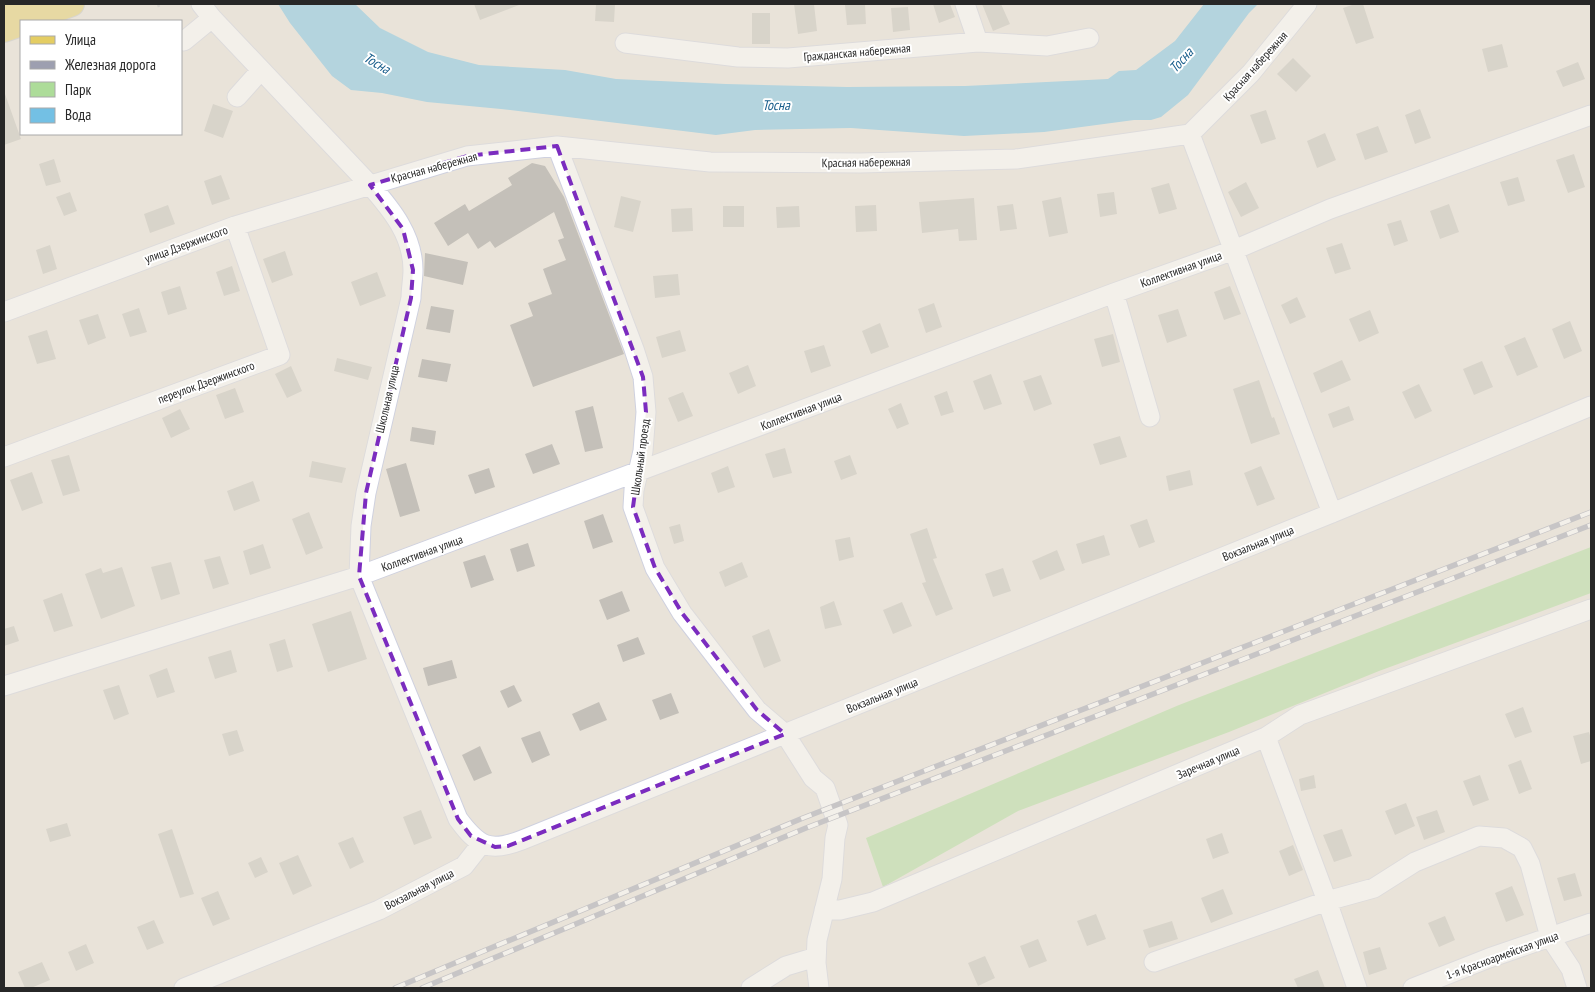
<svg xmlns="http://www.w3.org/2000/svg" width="1595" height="992" font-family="'PT Sans Narrow',sans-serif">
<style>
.green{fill:#addc99}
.water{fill:#73c0e4}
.building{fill:#c4c0b9}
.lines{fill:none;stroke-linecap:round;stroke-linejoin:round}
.minor-casing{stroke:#cfd1df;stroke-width:21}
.major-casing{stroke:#c3c3c3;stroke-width:26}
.path{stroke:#c3c3c3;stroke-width:2.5;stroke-dasharray:4 2.5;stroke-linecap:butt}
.minor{stroke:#fff;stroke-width:19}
.major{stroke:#e4cd63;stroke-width:24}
.rail-casing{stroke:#9d9fb0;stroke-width:5.5}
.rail{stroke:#fff;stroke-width:4;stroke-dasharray:11;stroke-linecap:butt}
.marked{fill:none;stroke:#7b2cbf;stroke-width:4;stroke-dasharray:10 6;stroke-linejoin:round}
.labels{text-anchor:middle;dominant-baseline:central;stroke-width:4;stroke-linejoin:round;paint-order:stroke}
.street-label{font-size:12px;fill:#272727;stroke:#fff}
.water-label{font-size:14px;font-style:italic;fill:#175d8b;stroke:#fff}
</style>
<rect width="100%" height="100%" fill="#e9e3d9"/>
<path class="green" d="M 1591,547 L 1591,593 L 1379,671 L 1229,732 L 1018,811 L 883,887 L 866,838 L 1179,705 Z"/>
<path class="water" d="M 278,4 L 355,4 L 380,28 L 428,52 L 479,65 L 565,70 L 616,79 L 726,84 L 847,87 L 965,86 L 1108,79 L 1119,71 L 1136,70 L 1175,41 L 1204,4 L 1258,4 L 1249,13 L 1188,95 L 1161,117 L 1151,120 L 1134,120 L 1044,132 L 964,136 L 851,128 L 755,130 L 716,135 L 501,109 L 427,102 L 382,93 L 351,90 L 332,76 L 290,23 Z"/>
<path class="building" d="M 474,4 L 519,4 L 519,5 L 480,20 Z
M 596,4 L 615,4 L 614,22 L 595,21 Z
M 794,4 L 814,4 L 817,31 L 798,34 Z
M 865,4 L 866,24 L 847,25 L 845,5 Z
M 933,4 L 950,4 L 955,17 L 939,23 Z
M 982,4 L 1001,4 L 1010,24 L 993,31 Z
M 1355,4 L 1363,4 L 1374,38 L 1356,44 L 1343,8 Z
M 908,7 L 910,30 L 893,32 L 891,8 Z
M 752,13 L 770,13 L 770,44 L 752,44 Z
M 1502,44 L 1508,67 L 1488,72 L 1482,49 Z
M 1293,58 L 1311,76 L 1296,92 L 1277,74 Z
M 1578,62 L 1585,79 L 1563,87 L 1556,71 Z
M 4,94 L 5,94 L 21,139 L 4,145 Z
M 213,104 L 233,111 L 223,138 L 204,131 Z
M 1420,109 L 1431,138 L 1415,144 L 1405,115 Z
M 1266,110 L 1276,139 L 1261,144 L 1250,115 Z
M 1378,126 L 1388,152 L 1365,160 L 1356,134 Z
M 1325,133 L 1336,160 L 1317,168 L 1307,141 Z
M 1574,154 L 1585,187 L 1568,193 L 1556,160 Z
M 54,159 L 61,182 L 46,186 L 39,164 Z
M 532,163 L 545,166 L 564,197 L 624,354 L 533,387 L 510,325 L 533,316 L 528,303 L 552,294 L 543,269 L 566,260 L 558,240 L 564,238 L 554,212 L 495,248 L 490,241 L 478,249 L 468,233 L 448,246 L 434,223 L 465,204 L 469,211 L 512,185 L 508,178 Z
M 221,175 L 230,199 L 212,205 L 204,181 Z
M 1518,177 L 1525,201 L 1508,206 L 1500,182 Z
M 1246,182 L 1259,208 L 1241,217 L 1228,192 Z
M 1169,183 L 1177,209 L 1159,214 L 1151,188 Z
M 70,192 L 77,211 L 64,216 L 56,197 Z
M 1114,192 L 1117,214 L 1100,217 L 1097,194 Z
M 621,196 L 641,201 L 633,232 L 614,227 Z
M 1061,197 L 1068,233 L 1049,237 L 1042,201 Z
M 974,198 L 977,240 L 959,241 L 958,229 L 922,233 L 919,202 Z
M 1013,204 L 1017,229 L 1000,231 L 997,206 Z
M 1449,204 L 1459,232 L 1440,239 L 1430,211 Z
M 168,205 L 175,224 L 150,233 L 144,214 Z
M 876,205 L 877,231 L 856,232 L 855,206 Z
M 723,206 L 744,206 L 744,227 L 723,227 Z
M 799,206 L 800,227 L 777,228 L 776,207 Z
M 692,208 L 693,231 L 672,232 L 671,209 Z
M 1401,220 L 1408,241 L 1394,246 L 1387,224 Z
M 1342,243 L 1351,269 L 1335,274 L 1326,248 Z
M 50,245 L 57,269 L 43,274 L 36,250 Z
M 285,251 L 293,275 L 272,283 L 263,259 Z
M 425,253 L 468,262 L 463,285 L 424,276 Z
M 232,266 L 240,291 L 224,296 L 216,272 Z
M 377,272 L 386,296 L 360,306 L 351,282 Z
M 678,274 L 680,295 L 655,298 L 653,276 Z
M 180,286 L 187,309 L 168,315 L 161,292 Z
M 1230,286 L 1241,314 L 1224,320 L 1214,292 Z
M 1297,297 L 1306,317 L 1290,324 L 1281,305 Z
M 934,303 L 942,327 L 926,333 L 918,309 Z
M 431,306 L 454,310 L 450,333 L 426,329 Z
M 139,308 L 147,332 L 130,337 L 122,314 Z
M 1178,309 L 1187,336 L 1167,343 L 1158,315 Z
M 1370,310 L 1379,333 L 1359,342 L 1349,319 Z
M 98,314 L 106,338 L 88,345 L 79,320 Z
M 1570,321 L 1582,351 L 1564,359 L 1552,329 Z
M 880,323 L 889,347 L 871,354 L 862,331 Z
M 47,330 L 56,359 L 37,364 L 28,336 Z
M 680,330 L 686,351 L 662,358 L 656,337 Z
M 1113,334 L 1120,362 L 1102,367 L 1094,339 Z
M 1525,337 L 1538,367 L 1517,376 L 1504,346 Z
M 824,345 L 831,366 L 811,373 L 804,351 Z
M 337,358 L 372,367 L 368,380 L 334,371 Z
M 422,359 L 451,364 L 447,382 L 418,377 Z
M 1342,360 L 1351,380 L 1321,393 L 1313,373 Z
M 1482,361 L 1493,387 L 1474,395 L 1463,369 Z
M 748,365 L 756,386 L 738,394 L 729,373 Z
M 291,366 L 302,391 L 287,398 L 275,374 Z
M 991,374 L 1002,404 L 984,410 L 973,381 Z
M 1041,375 L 1052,404 L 1034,411 L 1023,381 Z
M 1259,380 L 1272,418 L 1274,417 L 1280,434 L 1251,444 L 1233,389 Z
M 1419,384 L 1432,411 L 1415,419 L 1402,392 Z
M 235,388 L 244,412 L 225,419 L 216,395 Z
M 947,391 L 954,412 L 941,416 L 934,396 Z
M 683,392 L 693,416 L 678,422 L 668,398 Z
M 901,403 L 909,424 L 897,429 L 888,409 Z
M 593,406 L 603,448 L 585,452 L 575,411 Z
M 1349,406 L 1354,420 L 1333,428 L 1328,414 Z
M 180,409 L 190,429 L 171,438 L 162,418 Z
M 412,427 L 436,431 L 434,445 L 410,441 Z
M 1120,436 L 1127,457 L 1100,465 L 1093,444 Z
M 552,444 L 560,464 L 533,474 L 525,454 Z
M 785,448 L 792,473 L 773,478 L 765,454 Z
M 69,455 L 80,491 L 63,496 L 51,460 Z
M 850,455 L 857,474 L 841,480 L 834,461 Z
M 312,461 L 346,468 L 342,483 L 309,477 Z
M 406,463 L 420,511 L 400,517 L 386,469 Z
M 728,466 L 735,487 L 718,493 L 711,473 Z
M 1261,466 L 1275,499 L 1257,506 L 1244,473 Z
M 489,468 L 495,487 L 475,494 L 468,475 Z
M 1190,470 L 1193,485 L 1169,491 L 1166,476 Z
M 32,472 L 43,503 L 22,511 L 10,480 Z
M 253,481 L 260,501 L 234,511 L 227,491 Z
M 309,512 L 323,548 L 306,555 L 292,519 Z
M 603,514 L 613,542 L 593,549 L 584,521 Z
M 1147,519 L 1155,542 L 1139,548 L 1130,525 Z
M 680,524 L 684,541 L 674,544 L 669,527 Z
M 927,528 L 937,558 L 933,559 L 953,609 L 936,616 L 922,583 L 926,582 L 910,534 Z
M 1104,535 L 1110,555 L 1082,564 L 1076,544 Z
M 850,537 L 854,557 L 839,561 L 835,540 Z
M 528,543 L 535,566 L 517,572 L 510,549 Z
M 263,544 L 271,568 L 250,575 L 243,551 Z
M 1057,550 L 1065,570 L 1040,580 L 1032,561 Z
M 485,555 L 494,580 L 471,588 L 463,562 Z
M 220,556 L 229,584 L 213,589 L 204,560 Z
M 171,562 L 180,594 L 161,600 L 151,567 Z
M 742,562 L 748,577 L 725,587 L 719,572 Z
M 122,567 L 135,606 L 101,619 L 85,574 L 101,568 L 103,573 Z
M 1003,568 L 1011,591 L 993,597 L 985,574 Z
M 622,591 L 630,611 L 607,620 L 599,600 Z
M 62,593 L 73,626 L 54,632 L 43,600 Z
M 834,601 L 842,625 L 825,629 L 820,607 Z
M 902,602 L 912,626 L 893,634 L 883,610 Z
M 351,611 L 367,659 L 328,672 L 312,624 Z
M 14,626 L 19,641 L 4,646 L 4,629 Z
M 769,629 L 781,661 L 764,668 L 752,636 Z
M 638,637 L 645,654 L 623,662 L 617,645 Z
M 285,639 L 293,667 L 277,672 L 269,644 Z
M 231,650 L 237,672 L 215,679 L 208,657 Z
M 452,660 L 457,678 L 428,686 L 423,668 Z
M 167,668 L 175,692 L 157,698 L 149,675 Z
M 119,685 L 129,714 L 114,720 L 103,690 Z
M 514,685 L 522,701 L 508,708 L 500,691 Z
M 671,693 L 679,713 L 660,720 L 652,700 Z
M 599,702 L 607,720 L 580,731 L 572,714 Z
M 1523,707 L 1532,732 L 1515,738 L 1505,714 Z
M 237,730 L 244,751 L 229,756 L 222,734 Z
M 540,731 L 550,755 L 532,763 L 521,738 Z
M 1589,732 L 1591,739 L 1591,761 L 1581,764 L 1573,736 Z
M 480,746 L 492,773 L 474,781 L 462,755 Z
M 1521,760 L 1532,789 L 1519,794 L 1508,765 Z
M 1314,775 L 1316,788 L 1301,791 L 1299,779 Z
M 1480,775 L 1489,800 L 1473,806 L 1463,781 Z
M 1406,803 L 1415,826 L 1395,835 L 1385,811 Z
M 421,810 L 432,838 L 414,845 L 403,817 Z
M 1437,810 L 1445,832 L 1424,840 L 1416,817 Z
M 67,823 L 71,836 L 50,842 L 46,829 Z
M 172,829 L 194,894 L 180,898 L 158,834 Z
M 1342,829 L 1352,856 L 1334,862 L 1323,835 Z
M 1222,833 L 1229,853 L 1213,859 L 1206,839 Z
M 353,837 L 364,862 L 350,869 L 338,843 Z
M 1293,845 L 1303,870 L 1289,876 L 1279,851 Z
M 298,855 L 312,886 L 293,895 L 279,863 Z
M 261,857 L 268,872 L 255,878 L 248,863 Z
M 1575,873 L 1582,896 L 1564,901 L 1557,878 Z
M 1512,886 L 1524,915 L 1506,922 L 1495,893 Z
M 1223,889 L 1233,914 L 1211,923 L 1201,898 Z
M 218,891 L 230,919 L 213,926 L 201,898 Z
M 1096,914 L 1106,939 L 1087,946 L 1077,921 Z
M 1445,916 L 1455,940 L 1439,947 L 1428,923 Z
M 154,920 L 164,943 L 147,950 L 137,927 Z
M 1172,921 L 1178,939 L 1149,948 L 1143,930 Z
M 1038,939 L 1047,961 L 1029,968 L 1020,946 Z
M 86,944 L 94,963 L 76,971 L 68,952 Z
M 1380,947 L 1387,969 L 1369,975 L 1363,952 Z
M 985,956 L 995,978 L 978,986 L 968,963 Z
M 42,962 L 50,980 L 31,988 L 25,988 L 18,972 Z
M 1318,970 L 1325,988 L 1298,988 L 1294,979 Z"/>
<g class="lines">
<defs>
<path id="minor" d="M 201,4 L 212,18 L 370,185 C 392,210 413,236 413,270 C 413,279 411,289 411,298 L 366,493 L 361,526 L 359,576 L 458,819 C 478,846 489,853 522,840 L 1332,513 L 1591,406
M 965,4 L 978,42
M 184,41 L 212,18
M 625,43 L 738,57 L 788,58 L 978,42 L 1047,46 L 1089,38
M 237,97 L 261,70
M 1190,134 L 1332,513
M 557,146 L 634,349 L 643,377 L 646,412 L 643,451 L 634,490 L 633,507 L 655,568 L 682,613 L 757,710 L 785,734 L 813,778 L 825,788 L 838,825 L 835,838 L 832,879 L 817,940 L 816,963 L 819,988
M 1114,293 L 1150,417
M 4,312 L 235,226 L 467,156 L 557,146 L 710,162 L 860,163 L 1016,159 L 1190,134 L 1251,73 L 1307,4
M 4,457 L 280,355 L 235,226
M 4,686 L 359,576 L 1114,293 L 1234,250 L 1330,209 L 1591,115
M 1266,737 L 1327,901 L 1357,988
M 824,910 L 840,910 L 873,902 L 1266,737 L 1300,715 L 1591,609
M 1154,962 L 1327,901 L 1374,888 L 1415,862 L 1479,836 L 1504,838 L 1522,848 L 1530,864 L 1550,937 L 1571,969 L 1577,988
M 184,988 L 379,910 L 464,866 L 482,843
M 751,988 L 786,966 L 816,957
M 1413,988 L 1489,958 L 1591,923"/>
<path id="major" d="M 4,12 L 27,4
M 27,21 L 72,4
M 4,30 L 21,24"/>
</defs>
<use href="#minor" class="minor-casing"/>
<use href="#major" class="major-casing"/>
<path class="path" d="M 158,4 L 159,7"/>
<use href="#minor" class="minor"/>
<use href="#major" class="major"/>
<defs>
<path id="rail" d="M 395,988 L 803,818 L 1591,512
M 422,988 L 806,828 L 1591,525"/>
</defs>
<use href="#rail" class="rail-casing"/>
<use href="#rail" class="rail"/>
</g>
<path d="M0 0H1595V992H0ZM 557,146 L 643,377 L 646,412 L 633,507 L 655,568 L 682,613 L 757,710 L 785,734 L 508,846 L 495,847 L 471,836 L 458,819 L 359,576 L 366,493 L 411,298 L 413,270 L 403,229 L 370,185 L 467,156 Z" fill="#e9e3d9" fill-opacity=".55" fill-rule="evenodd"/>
<path class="marked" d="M 557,146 L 643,377 L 646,412 L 633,507 L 655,568 L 682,613 L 757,710 L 785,734 L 508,846 L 495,847 L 471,836 L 458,819 L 359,576 L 366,493 L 411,298 L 413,270 L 403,229 L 370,185 L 467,156 Z"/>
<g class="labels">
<g class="street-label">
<text transform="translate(857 52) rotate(-5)">Гражданская набережная</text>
<text transform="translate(1255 66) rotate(-48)">Красная набережная</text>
<text transform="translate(866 162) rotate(-1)">Красная набережная</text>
<text transform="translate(434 167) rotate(-15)">Красная набережная</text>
<text transform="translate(186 244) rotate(-20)">улица Дзержинского</text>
<text transform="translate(1181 269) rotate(-20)">Коллективная улица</text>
<text transform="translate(206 382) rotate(-20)">переулок Дзержинского</text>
<text transform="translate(387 399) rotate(-77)">Школьная улица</text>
<text transform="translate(801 411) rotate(-21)">Коллективная улица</text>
<text transform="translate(640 457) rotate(-82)">Школьный проезд</text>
<text transform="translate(1258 543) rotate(-22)">Вокзальная улица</text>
<text transform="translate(422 553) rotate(-20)">Коллективная улица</text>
<text transform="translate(882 695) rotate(-22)">Вокзальная улица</text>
<text transform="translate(1208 762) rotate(-23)">Заречная улица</text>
<text transform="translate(419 889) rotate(-27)">Вокзальная улица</text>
<text transform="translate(1502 955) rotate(-20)">1-я Красноармейская улица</text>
</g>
<g class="water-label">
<text transform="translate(1181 60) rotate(-48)">Тосна</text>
<text transform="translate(377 63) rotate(31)">Тосна</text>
<text x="776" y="105">Тосна</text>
</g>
</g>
<rect width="1595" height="992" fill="none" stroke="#272727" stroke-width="10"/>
<rect x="20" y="20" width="162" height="115" fill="#ffffff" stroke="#a9a9a9"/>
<rect x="30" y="36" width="25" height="8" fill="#e4cd63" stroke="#a9a9a9"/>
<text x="65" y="45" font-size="15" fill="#272727">Улица</text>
<rect x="30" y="61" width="25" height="8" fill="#9d9fb0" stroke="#a9a9a9"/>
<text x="65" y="70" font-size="15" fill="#272727">Железная дорога</text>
<rect x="30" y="82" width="25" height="15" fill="#addc99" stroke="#a9a9a9"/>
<text x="65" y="95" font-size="15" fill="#272727">Парк</text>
<rect x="30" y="108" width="25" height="15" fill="#73c0e4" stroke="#a9a9a9"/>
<text x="65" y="120" font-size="15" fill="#272727">Вода</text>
</svg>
